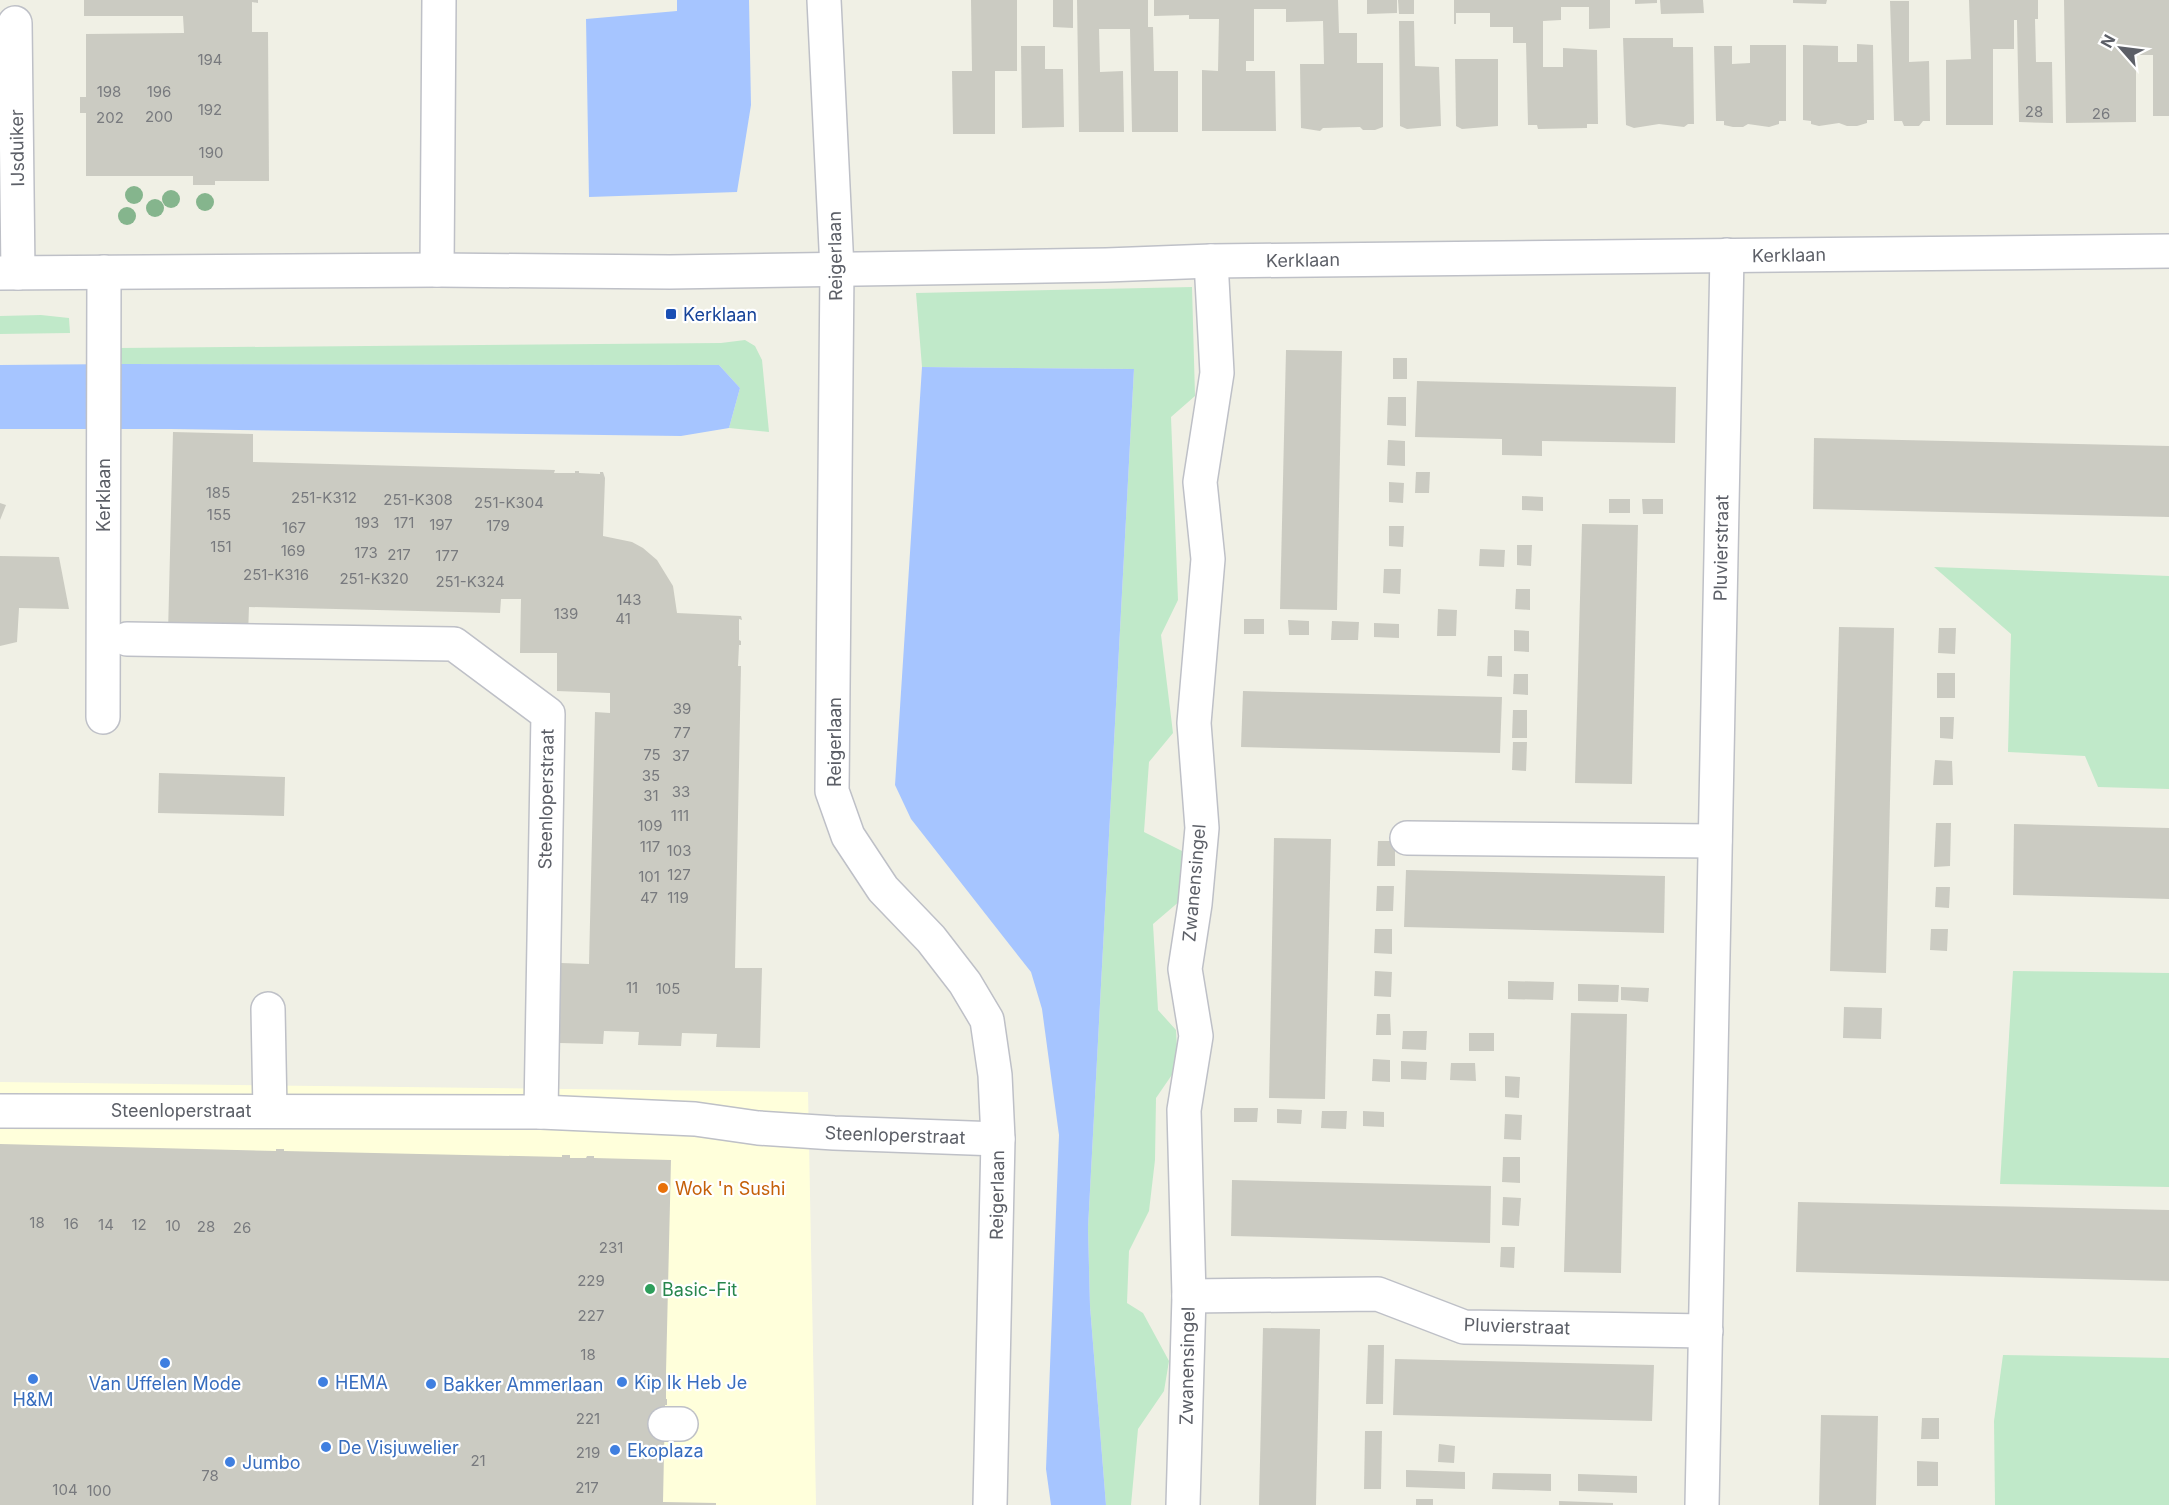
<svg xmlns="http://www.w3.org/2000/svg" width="2169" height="1505" font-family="Inter,sans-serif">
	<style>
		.commercial { fill: #ffffdb }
		.green { fill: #c0e9c9 }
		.water { fill: #a6c5ff }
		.building { fill: #cbcbc2 }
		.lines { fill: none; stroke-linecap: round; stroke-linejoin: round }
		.minor-casing { stroke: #bec0c7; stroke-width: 36 }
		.minor { stroke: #fff; stroke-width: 33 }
		.tree { fill: #85b58d }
		.transit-dot { fill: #1a4fb4; stroke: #fff; stroke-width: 2 }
		.food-dot { fill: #e8710a; stroke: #fff; stroke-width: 2 }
		.leisure-dot { fill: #2e9e5b; stroke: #fff; stroke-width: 2 }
		.shop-dot { fill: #3f7fe0; stroke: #fff; stroke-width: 2 }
		.labels { text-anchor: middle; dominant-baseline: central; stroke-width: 4.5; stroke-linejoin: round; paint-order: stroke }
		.number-label { font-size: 15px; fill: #787a7e }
		.street-label { font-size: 18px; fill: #5c5f67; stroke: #fff }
		.transit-label { font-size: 18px; fill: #164399; stroke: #fff; text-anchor: start }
		.food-label { font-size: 18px; fill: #c56008; stroke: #fff; text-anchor: start }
		.leisure-label { font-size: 18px; fill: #27864d; stroke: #fff; text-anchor: start }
		.shop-label { font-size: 18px; fill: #366cbe; stroke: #fff; text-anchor: start }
	</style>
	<rect width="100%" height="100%" fill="#f0f0e5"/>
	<path class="commercial" d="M0,1082L808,1092L816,1505H0Z"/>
	<g class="green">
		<path d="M1192,287L1195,396L1171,417L1178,600L1161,635L1173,733L1149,762L1144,832L1182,851L1181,900L1153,924L1158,1010L1176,1030L1178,1066L1156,1098L1155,1160L1149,1211L1129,1251L1127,1303L1143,1313L1169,1361L1164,1391L1138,1429L1131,1505H1106L1090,1306L1088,1228L1134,369L922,367L916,293Z"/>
		<path d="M41,315L69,318L70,333L0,334V316Z"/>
		<path d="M745,340L755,346L762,360L769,432L729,428L740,388L719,365L122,364L119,348L721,343Z"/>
		<path d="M1934,567L2169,576V789L2098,787L2085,756L2008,752L2011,634Z"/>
		<path d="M2013,971L2169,973V1187L2000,1184Z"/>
		<path d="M2003,1355L2169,1358V1505H1995L1994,1421Z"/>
	</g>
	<g class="water">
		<path d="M677,0H749L751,105L737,192L589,197L586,19L677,11Z"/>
		<path d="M122,364L719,365L740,388L729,428L681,436L171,429H0V365Z"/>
		<path d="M922,367L1134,369L1088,1228L1090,1306L1106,1505H1051L1046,1469L1059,1135L1042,1009L1031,972L911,819L895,785Z"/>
	</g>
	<g class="building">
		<path d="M84,0H258V3L252,2V32H268L269,181H215V185H193V176H86V113H80V97H86V34L184,33L183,16H84Z"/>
		<path d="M971,0H1017V71H995V134H953L952,71H972Z"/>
		<path d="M1053,0H1073V28L1053,27Z"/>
		<path d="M1077,0H1148V27H1153L1154,71H1178V132H1132L1130,29H1099L1100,72L1123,71L1124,132H1079Z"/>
		<path d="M1154,0H1338L1339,33H1357V63H1383V127L1375,130H1363L1360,127L1323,128L1320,131L1301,128L1300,64H1324L1323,21L1286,22V9H1254V61H1246V71H1275L1276,131H1202V70L1218,71L1219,19H1189V15L1154,16Z"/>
		<path d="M1367,0H1397V13L1367,14Z"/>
		<path d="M1398,0H1414V14H1399Z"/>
		<path d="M1454,0H1610V28L1589,29V7H1561V20L1543,21V67H1563V48L1597,50L1598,124H1587V128L1538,129L1537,125H1528L1526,43H1513V27H1490V13H1456V24H1454Z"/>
		<path d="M1635,0H1657V3L1635,4Z"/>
		<path d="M1660,0H1703L1704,13L1661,14Z"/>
		<path d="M1793,0H1827L1826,4L1793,3Z"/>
		<path d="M1969,0H2038V19H2035L2036,62H2052L2053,123L2019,122L2017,20H2014V49H1993V125H1946V60L1971,59Z"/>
		<path d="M2064,0H2169V116H2153V55H2136V122L2066,123Z"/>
		<path d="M1890,1H1909V62L1929,61L1930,121H1923L1919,126H1904L1902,121H1894Z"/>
		<path d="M1399,21H1414L1415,66L1439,67L1441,126L1407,129L1400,126Z"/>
		<path d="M1623,38H1673V47H1693L1694,124H1688L1684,127L1659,124L1634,128L1626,125Z"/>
		<path d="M1857,44L1873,45L1874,120H1867V123L1857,126H1847L1839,123L1819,126L1811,124V121L1803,120V45L1838,46V62H1857Z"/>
		<path d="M1750,45H1786V121H1779V124L1769,127L1748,124L1743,127H1733L1724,125V121H1716L1714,46H1732V64L1750,63Z"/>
		<path d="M1021,46H1045V69H1063L1064,127L1022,128Z"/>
		<path d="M1455,59H1498V126L1462,129L1456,126Z"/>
		<path d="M1286,350L1342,351L1337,610L1280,609Z"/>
		<rect x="1393" y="358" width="14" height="21"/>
		<path d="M1417,381L1676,387L1675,443L1542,441V456L1502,455V439L1415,437Z"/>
		<path d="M1388,397H1406V426L1387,425Z"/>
		<path d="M173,432L253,434V462L555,470L554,473H575V471H579V473L600,474V472H603L605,478L603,536L632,542L643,548L657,560L673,586L677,613L741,616L742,620L739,619V640L741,641V645H739L738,666H741L735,968H762L760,1048L716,1047L717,1034L682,1033L681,1046L638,1045L639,1032L604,1031L603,1044L559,1043L561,963L589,964L595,712L610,713V693L557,691V653H520L521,599H501L500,613L249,607L248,635L168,633Z"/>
		<path d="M1814,438L2169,446V517L1813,509Z"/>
		<path d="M1388,440L1405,441V466L1387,465Z"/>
		<path d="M1416,472H1430L1429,493H1415Z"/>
		<path d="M1389,482L1404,483L1403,503L1389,502Z"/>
		<path d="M1522,496L1543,497V511L1522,510Z"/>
		<rect x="1609" y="499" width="21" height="14"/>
		<path d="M1642,499H1663V514H1643Z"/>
		<path d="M0,503L6,505L0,520Z"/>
		<path d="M1582,524L1638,525L1632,784L1575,783Z"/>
		<path d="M1389,526H1404L1403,547L1389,546Z"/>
		<path d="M1517,545H1532L1531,566L1517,565Z"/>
		<path d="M1480,549L1505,550L1504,567L1479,566Z"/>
		<path d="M0,556L59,557L69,609L19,608L17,642L0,646Z"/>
		<path d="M1384,569H1401L1400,594L1383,593Z"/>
		<path d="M1516,589H1530V610L1515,609Z"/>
		<path d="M1438,609L1457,610L1456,636H1437Z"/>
		<rect x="1244" y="619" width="20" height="15"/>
		<path d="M1288,620L1309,621V635H1289Z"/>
		<path d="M1332,621L1359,622L1358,640H1331Z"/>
		<path d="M1374,623L1399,624V638L1374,637Z"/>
		<path d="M1839,627L1894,628L1886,973L1830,971Z"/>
		<path d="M1939,628H1956L1955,654L1938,653Z"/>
		<path d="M1514,630L1529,631V652L1514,651Z"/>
		<path d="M1488,656H1502V677L1487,676Z"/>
		<rect x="1937" y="673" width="18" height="25"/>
		<path d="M1514,674H1528V695L1513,694Z"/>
		<path d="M1243,691L1502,697L1500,753L1241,747Z"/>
		<path d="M1513,710H1527V738H1512Z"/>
		<path d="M1940,717H1954L1953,739L1940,738Z"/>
		<path d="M1513,742H1527L1526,771L1512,770Z"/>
		<path d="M1935,760L1952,761L1953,785H1933Z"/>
		<path d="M159,773L285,777L284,816L158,813Z"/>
		<path d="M1936,823H1951L1950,866L1934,867Z"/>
		<path d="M2014,824L2169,828V899L2013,895Z"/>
		<path d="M1274,838L1331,839L1325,1099L1269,1098Z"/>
		<path d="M1378,841H1395V866H1377Z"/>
		<path d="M1406,870L1665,876L1664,933L1404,927Z"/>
		<path d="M1377,886H1394L1393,911H1376Z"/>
		<path d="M1936,887H1950L1949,908L1935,907Z"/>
		<path d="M1375,929H1392V954L1374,953Z"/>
		<path d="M1931,929H1948L1947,951L1930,950Z"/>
		<path d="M1375,971L1392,972L1391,997L1374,996Z"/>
		<path d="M1508,981L1554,982L1553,1000L1508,999Z"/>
		<path d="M1578,984L1619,985L1618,1002L1578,1001Z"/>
		<path d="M1621,987L1649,988L1648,1002L1621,1000Z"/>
		<path d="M1844,1007L1882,1008L1881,1039L1843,1038Z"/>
		<path d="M1571,1013L1627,1014L1621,1273L1564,1272Z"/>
		<path d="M1377,1014H1390L1391,1035H1376Z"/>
		<path d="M1403,1031H1427L1426,1050L1402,1049Z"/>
		<rect x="1469" y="1033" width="25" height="18"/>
		<path d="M1373,1059L1390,1060V1082L1372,1081Z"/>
		<path d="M1401,1061L1427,1062L1426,1080L1401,1079Z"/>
		<path d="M1451,1063H1475L1476,1081L1450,1080Z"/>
		<path d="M1505,1076L1520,1077L1519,1098L1505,1097Z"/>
		<path d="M1234,1108H1258L1257,1122H1234Z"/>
		<path d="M1277,1109L1302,1110L1301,1124L1277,1123Z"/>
		<path d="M1322,1111H1347L1346,1129L1321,1128Z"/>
		<path d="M1363,1111L1384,1112V1127L1363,1126Z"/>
		<path d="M1505,1114L1522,1115L1521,1140L1504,1139Z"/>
		<path d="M0,1144L276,1151V1149H284V1151L562,1157V1155H570V1158H586L587,1156H594V1158L671,1160L666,1373V1399H667V1405H665L663,1502L716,1503V1505H0Z"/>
		<path d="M1503,1157H1520V1183L1502,1182Z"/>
		<path d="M1232,1180L1491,1186L1490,1243L1231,1236Z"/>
		<path d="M1503,1197L1521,1198L1519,1226L1502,1225Z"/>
		<path d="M1798,1202L2169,1210V1281L1796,1272Z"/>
		<path d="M1501,1247H1515L1514,1268L1500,1267Z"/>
		<path d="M1263,1328L1320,1329L1316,1505H1259Z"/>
		<path d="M1368,1345H1384L1383,1404H1366Z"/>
		<path d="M1395,1359L1654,1365L1652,1421L1393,1415Z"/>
		<path d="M1821,1415L1878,1416L1876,1505H1819Z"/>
		<path d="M1922,1418H1939V1439H1921Z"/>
		<path d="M1365,1431H1382L1381,1489H1364Z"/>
		<path d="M1439,1444L1455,1446L1454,1463L1438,1462Z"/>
		<path d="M1917,1461L1938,1462V1486H1917Z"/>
		<path d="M1406,1470L1465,1472V1489L1406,1487Z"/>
		<path d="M1493,1473L1551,1474V1491L1492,1489Z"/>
		<path d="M1578,1474L1637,1476V1493L1578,1491Z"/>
		<rect x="1416" y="1499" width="17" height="6"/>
		<path d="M1559,1501L1613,1503V1505H1559Z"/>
	</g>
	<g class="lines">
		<g class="minor-casing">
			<g id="minor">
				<path d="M824,0L837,269L832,791L848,836L883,889L931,939L965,983L987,1020L995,1075L998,1139L990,1505"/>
				<path d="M15,23L18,273"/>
				<path d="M437,270L439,0"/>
				<path d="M0,273L437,270L670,272L1106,265L1211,261L2169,251"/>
				<path d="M127,639L454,644L548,714L541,1112"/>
				<path d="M103,717L104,272"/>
				<path d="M1407,838L1715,841"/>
				<path d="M268,1009L270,1110"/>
				<path d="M0,1111L541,1112L695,1119L758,1128L834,1133L998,1139"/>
				<path d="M1189,1296L1378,1294L1464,1327L1706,1331"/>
				<path d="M665,1424H681"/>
				<path d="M1183,1505L1189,1296L1184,1110L1196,1036L1185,969L1195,904L1202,828L1194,723L1208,559L1200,482L1217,373L1211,261"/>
				<path d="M1702,1505L1727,255"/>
			</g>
		</g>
		<use href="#minor" class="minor"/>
	</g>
	<g class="tree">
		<circle cx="134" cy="195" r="9"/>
		<circle cx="171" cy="199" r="9"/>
		<circle cx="205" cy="202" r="9"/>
		<circle cx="155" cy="208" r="9"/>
		<circle cx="127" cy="216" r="9"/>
	</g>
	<rect class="transit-dot" x="665" y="308" width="12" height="12" rx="3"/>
	<circle class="food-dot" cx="663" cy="1188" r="6"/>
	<circle class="leisure-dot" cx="650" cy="1289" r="6"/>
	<g class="shop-dot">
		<circle cx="165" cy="1363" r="6"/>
		<circle cx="33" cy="1379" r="6"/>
		<circle cx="323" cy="1382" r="6"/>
		<circle cx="622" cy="1382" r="6"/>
		<circle cx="431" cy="1384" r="6"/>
		<circle cx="326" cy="1447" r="6"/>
		<circle cx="615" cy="1450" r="6"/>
		<circle cx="230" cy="1462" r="6"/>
	</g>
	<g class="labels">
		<g class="number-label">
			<text x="210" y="59">194</text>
			<text x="109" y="91">198</text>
			<text x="159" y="91">196</text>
			<text x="210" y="109">192</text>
			<text x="2034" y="111">28</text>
			<text x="2101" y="113">26</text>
			<text x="159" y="116">200</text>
			<text x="110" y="117">202</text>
			<text x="211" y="152">190</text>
			<text x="218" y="492">185</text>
			<text x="324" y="497">251-K312</text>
			<text x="418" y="499">251-K308</text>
			<text x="509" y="502">251-K304</text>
			<text x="219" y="514">155</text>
			<text x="367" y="522">193</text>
			<text x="404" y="522">171</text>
			<text x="441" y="524">197</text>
			<text x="498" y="525">179</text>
			<text x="294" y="527">167</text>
			<text x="221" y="546">151</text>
			<text x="293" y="550">169</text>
			<text x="366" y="552">173</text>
			<text x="399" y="554">217</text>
			<text x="447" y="555">177</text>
			<text x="276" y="574">251-K316</text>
			<text x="374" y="578">251-K320</text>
			<text x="470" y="581">251-K324</text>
			<text x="629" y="599">143</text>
			<text x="566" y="613">139</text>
			<text x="623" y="618">41</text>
			<text x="682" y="708">39</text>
			<text x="682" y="732">77</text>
			<text x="652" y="754">75</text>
			<text x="681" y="755">37</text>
			<text x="651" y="775">35</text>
			<text x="681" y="791">33</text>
			<text x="651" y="795">31</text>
			<text x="680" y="815">111</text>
			<text x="650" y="825">109</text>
			<text x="650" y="846">117</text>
			<text x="679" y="850">103</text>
			<text x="679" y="874">127</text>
			<text x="649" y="876">101</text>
			<text x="649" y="897">47</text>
			<text x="678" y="897">119</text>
			<text x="632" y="987">11</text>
			<text x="668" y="988">105</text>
			<text x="37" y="1222">18</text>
			<text x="71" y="1223">16</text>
			<text x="106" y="1224">14</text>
			<text x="139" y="1224">12</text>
			<text x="173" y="1225">10</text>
			<text x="206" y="1226">28</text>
			<text x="242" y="1227">26</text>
			<text x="611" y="1247">231</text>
			<text x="591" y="1280">229</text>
			<text x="591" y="1315">227</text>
			<text x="588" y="1354">18</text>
			<text x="588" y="1418">221</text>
			<text x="588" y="1452">219</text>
			<text x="478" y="1460">21</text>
			<text x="210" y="1475">78</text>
			<text x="587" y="1487">217</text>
			<text x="65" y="1489">104</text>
			<text x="99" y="1490">100</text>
		</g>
		<g class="street-label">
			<text transform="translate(17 148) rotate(-91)">IJsduiker</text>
			<text transform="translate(1789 255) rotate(-1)">Kerklaan</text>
			<text transform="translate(835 256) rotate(-91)">Reigerlaan</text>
			<text transform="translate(1303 260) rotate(-1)">Kerklaan</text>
			<text transform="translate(103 495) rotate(-90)">Kerklaan</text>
			<text transform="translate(1721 548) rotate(-89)">Pluvierstraat</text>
			<text transform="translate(834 742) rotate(-90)">Reigerlaan</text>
			<text transform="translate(546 799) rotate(-89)">Steenloperstraat</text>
			<text transform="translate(1194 883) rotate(-85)">Zwanensingel</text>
			<text x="181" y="1110">Steenloperstraat</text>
			<text transform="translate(895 1135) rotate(2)">Steenloperstraat</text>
			<text transform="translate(997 1195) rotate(-89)">Reigerlaan</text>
			<text transform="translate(1517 1326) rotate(2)">Pluvierstraat</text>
			<text transform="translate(1187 1366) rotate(-89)">Zwanensingel</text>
		</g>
		<g class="transit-label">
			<text x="683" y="314">Kerklaan</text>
		</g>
		<g class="food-label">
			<text x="675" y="1188">Wok 'n Sushi</text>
		</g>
		<g class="leisure-label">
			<text x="662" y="1289">Basic-Fit</text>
		</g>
		<g class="shop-label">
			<text x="335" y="1382">HEMA</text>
			<text x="634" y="1382">Kip Ik Heb Je</text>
			<text x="165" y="1383" text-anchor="middle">Van Uffelen Mode</text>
			<text x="443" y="1384">Bakker Ammerlaan</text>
			<text x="33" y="1399" text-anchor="middle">H&amp;M</text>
			<text x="338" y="1447">De Visjuwelier</text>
			<text x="627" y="1450">Ekoplaza</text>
			<text x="242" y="1462">Jumbo</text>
		</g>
	</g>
	<g transform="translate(2121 48) rotate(298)" stroke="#ffffff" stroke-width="4.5" paint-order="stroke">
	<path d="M0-4.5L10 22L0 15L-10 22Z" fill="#5c5f67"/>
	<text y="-9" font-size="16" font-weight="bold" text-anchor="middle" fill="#5c5f67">N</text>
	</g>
</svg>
